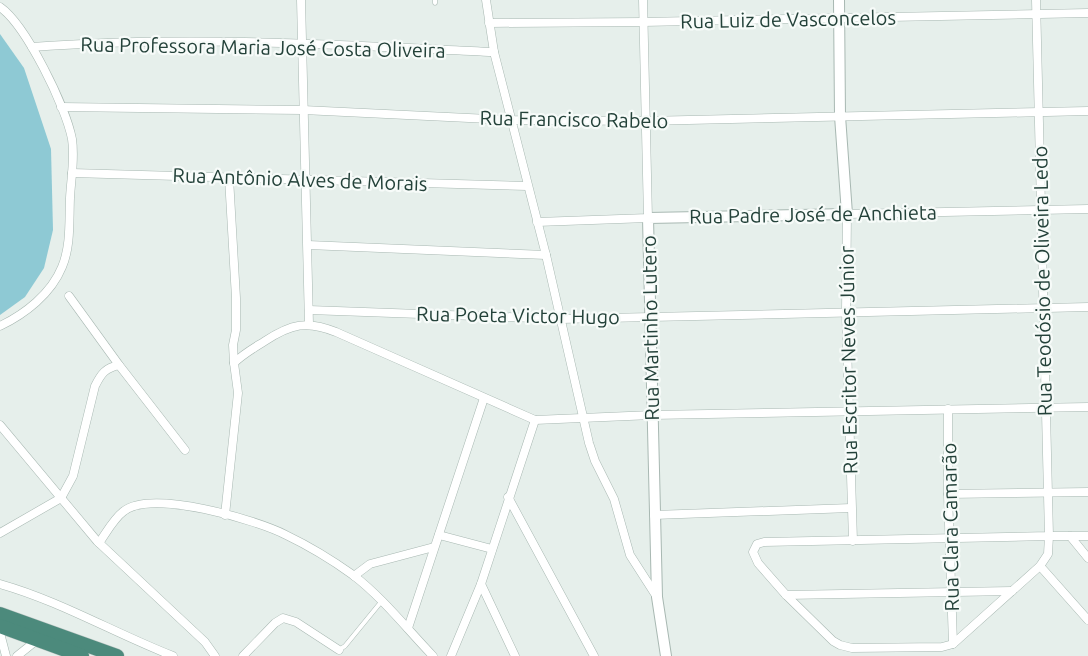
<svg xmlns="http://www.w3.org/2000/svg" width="1088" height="656" font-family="Ubuntu,sans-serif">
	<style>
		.water { fill: #8ec9d4 }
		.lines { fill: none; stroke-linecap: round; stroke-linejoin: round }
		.service-casing { stroke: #a8b8b2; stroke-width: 5 }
		.minor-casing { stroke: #a8b8b2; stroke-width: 9 }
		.tertiary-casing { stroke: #a8b8b2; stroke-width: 12 }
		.trunk-casing { stroke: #c2cac8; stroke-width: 15 }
		.service { stroke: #fff; stroke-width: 4 }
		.minor { stroke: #fff; stroke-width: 8 }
		.tertiary { stroke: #fff; stroke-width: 10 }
		.trunk { stroke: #4c8a7c; stroke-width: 14 }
		.labels { text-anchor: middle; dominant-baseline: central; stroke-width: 4.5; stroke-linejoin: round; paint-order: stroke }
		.street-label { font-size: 20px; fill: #24423a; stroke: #f7fbf9 }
	</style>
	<rect width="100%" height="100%" fill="#e6efeb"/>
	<path class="water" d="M0,34L24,68L51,149L53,230L44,268L25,297L0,315Z"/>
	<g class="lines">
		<g class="service-casing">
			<g id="service">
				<path d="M435,0V3"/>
				<path d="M339,650L345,646L381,602"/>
			</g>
		</g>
		<g class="minor-casing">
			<g id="minor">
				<path d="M301,0L309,324"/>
				<path d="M486,0L494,52L546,255L589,443L595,461L614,499L630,555L657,597"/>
				<path d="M1036,0L1049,536L1048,554L1040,566L953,644L942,647L852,648L840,645L833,641L786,595L758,563L753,552L757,544L764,542L1049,536H1088"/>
				<path d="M0,7C26,25 66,107 72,139C75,158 71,179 70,198C69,221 71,246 62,267C51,294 25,314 0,326"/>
				<path d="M489,23L643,22L1088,13"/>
				<path d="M32,47C186,35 340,45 494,52"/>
				<path d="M61,107L303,110L512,120L645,121L1088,111"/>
				<path d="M72,173L527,186"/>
				<path d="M229,178L236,298V330L233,345L234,363"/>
				<path d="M537,222L648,218L643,0"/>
				<path d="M308,245L546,255"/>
				<path d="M69,296L119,365"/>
				<path d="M309,310L561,319L1088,307"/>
				<path d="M948,409V494L953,644"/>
				<path d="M0,425L97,541L205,642L215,656"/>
				<path d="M948,494L1088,492"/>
				<path d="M508,497L594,656"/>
				<path d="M61,498L73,476L95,386C101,374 105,368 119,365L185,450"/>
				<path d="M225,515L238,393L234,363C243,354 254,348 265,341C291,324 307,320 336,332L535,420L652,415L1088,407"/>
				<path d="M654,515L851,508"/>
				<path d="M0,533L61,498"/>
				<path d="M439,535L492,549"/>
				<path d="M1070,536L1088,558"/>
				<path d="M853,541L846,312L847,214L1088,209"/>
				<path d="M99,543C106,533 114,518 124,511C152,489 257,520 286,535C309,546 332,560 353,575C383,598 407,629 433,656"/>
				<path d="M1040,566L1088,620"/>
				<path d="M354,576L370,564L434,547"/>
				<path d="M0,584C60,601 114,633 173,656"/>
				<path d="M481,584L515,656"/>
				<path d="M786,595L1012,591"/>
				<path d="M408,628L484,398"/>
				<path d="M0,633L6,656"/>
				<path d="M17,656L37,640"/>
				<path d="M243,656L275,623L283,618L296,622L339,650"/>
				<path d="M451,656L481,584L535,420"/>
			</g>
		</g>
		<g class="tertiary-casing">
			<path id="tertiary" d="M666,656L657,597L648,218L847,214L840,116L839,0"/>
		</g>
		<g class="trunk-casing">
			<g id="trunk">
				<path d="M0,614L117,656"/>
				<path d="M0,626L82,656"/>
			</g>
		</g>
		<use href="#service" class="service"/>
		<use href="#minor" class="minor"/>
		<use href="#tertiary" class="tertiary"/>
		<use href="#trunk" class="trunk"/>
	</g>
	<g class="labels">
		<g class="street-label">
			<text transform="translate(788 19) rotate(-1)">Rua Luiz de Vasconcelos</text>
			<text transform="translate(263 47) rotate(1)">Rua Professora Maria José Costa Oliveira</text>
			<text transform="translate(574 119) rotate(1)">Rua Francisco Rabelo</text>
			<text transform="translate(300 179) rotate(2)">Rua Antônio Alves de Morais</text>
			<text transform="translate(813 214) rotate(-1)">Rua Padre José de Anchieta</text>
			<text transform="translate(1042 281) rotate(-91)">Rua Teodósio de Oliveira Ledo</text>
			<text transform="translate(518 315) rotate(1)">Rua Poeta Victor Hugo</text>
			<text transform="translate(650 328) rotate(-91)">Rua Martinho Lutero</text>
			<text transform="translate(848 360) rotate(-91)">Rua Escritor Neves Júnior</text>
			<text transform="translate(950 527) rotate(-91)">Rua Clara Camarão</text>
		</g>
	</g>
</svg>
